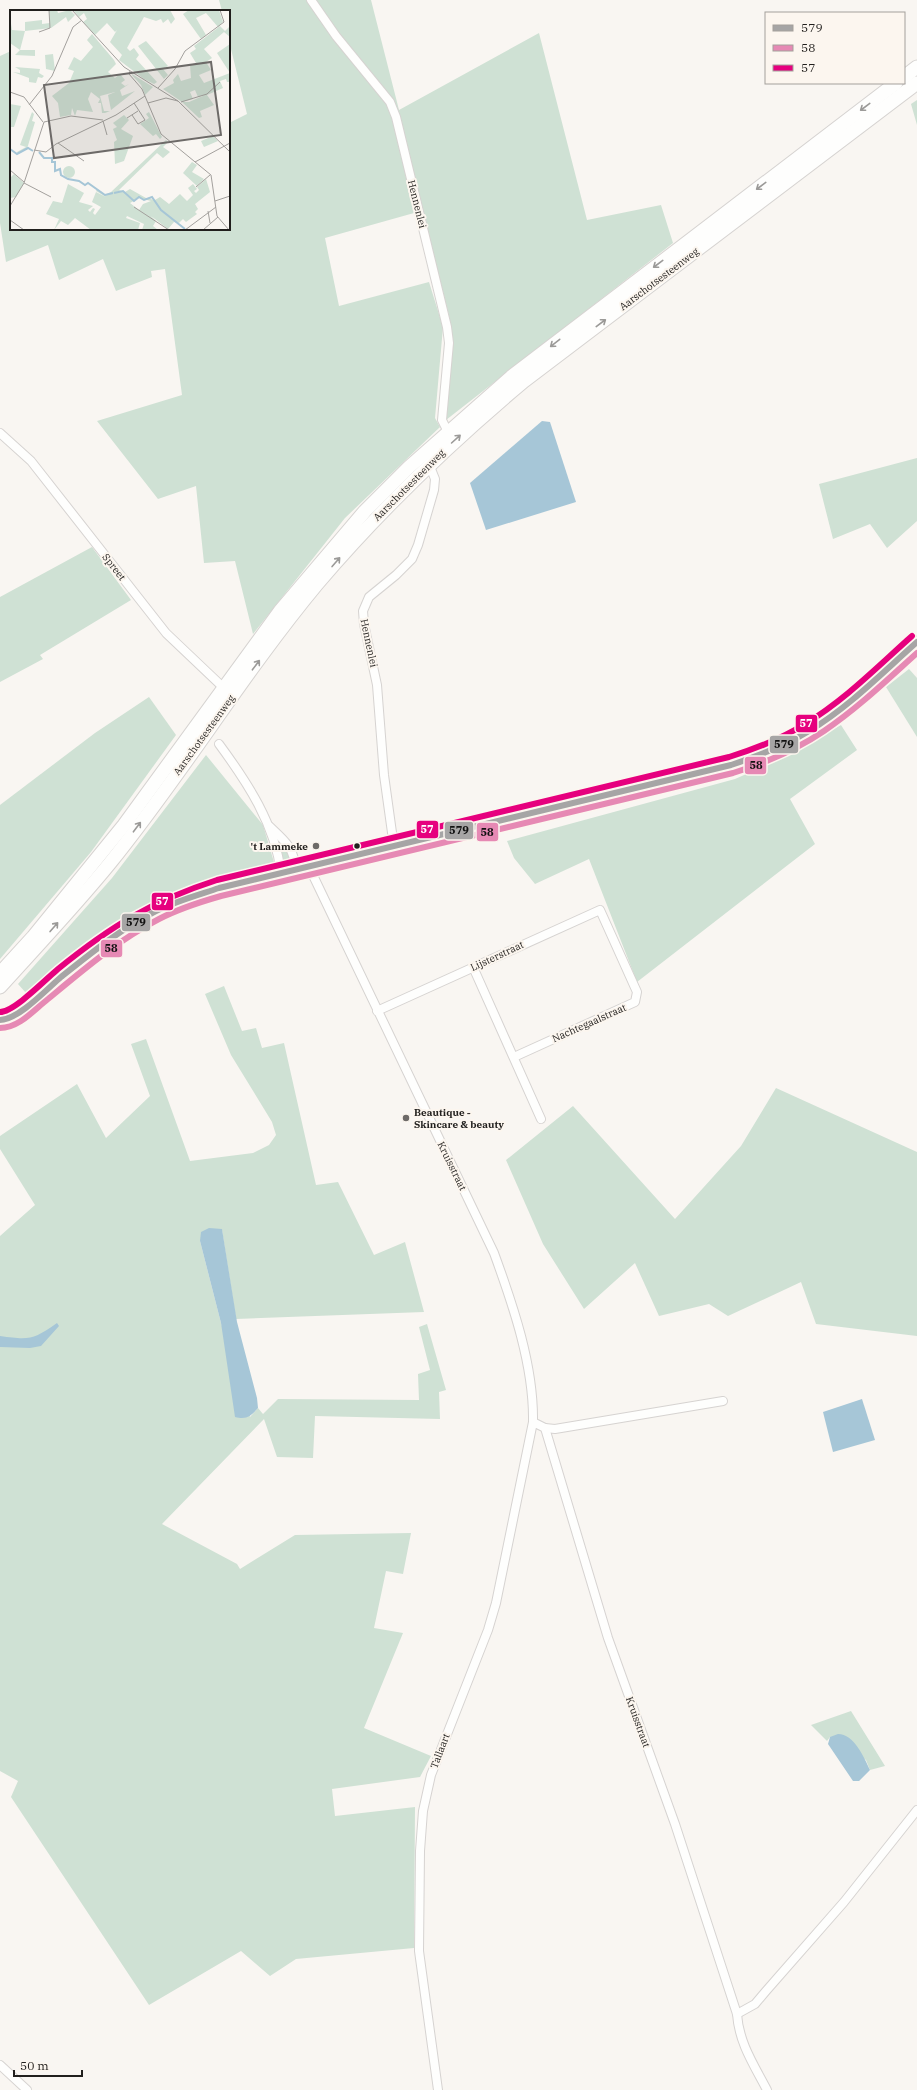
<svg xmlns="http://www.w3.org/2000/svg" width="917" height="2090" font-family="'IBM Plex Serif',serif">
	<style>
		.green { fill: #cfe1d4 }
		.water { fill: #a6c6d7 }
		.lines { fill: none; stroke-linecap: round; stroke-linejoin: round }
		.street-casing { stroke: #d6d3d1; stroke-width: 10 }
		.secondary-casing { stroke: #d6d3d1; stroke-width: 13 }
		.primary-casing { stroke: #d6d3d1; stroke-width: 15 }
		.street { stroke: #fefefd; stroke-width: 8 }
		.secondary { stroke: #fefefd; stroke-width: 11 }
		.primary { stroke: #fefefd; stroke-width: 13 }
		.bus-1-casing { stroke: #fcf6ef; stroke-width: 9 }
		.bus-2-casing { stroke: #fcf6ef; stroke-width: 9 }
		.bus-3-casing { stroke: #fcf6ef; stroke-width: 9 }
		.bus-1 { stroke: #a6a5a5; stroke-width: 6 }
		.bus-2 { stroke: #e689b4; stroke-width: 6 }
		.bus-3 { stroke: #e6007e; stroke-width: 6 }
		.oneway { stroke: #9b9a98 }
		.poi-dot { fill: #6d6a68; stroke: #fcf6ef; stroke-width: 1.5 }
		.bus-dot { fill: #211f1d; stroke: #fcf6ef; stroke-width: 1.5 }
		.labels { text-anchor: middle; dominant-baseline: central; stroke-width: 4; stroke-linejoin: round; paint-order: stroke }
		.street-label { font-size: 10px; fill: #211f1d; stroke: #fcf6ef }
		.poi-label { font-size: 10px; font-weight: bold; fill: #211f1d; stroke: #fcf6ef; text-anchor: end }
		.inset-river { fill: none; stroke: #a6c6d7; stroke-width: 2 }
		.inset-road { fill: none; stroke: #a3a09d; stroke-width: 1 }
		.view { fill: #6d6a68; fill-opacity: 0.15; stroke: #6d6a68; stroke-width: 2 }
		.inset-edge { fill: none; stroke: #211f1d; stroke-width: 2 }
		.line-badge { stroke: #fcf6ef; stroke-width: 1.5 }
		.badge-label { font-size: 11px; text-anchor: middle; font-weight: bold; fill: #fff }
		.pale-badge-label { font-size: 11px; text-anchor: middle; font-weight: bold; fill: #111 }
	</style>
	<rect width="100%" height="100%" fill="#f9f6f2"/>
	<g class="green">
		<path d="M219,0H371L399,110L539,33L587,220L661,205L673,243L446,420L445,405L453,341L449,316L398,110H391L414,213L325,238L339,306L429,282L443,327L435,418L440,427L345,518L253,634L235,561L204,563L196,486L158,499L97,421L182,395L165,269L151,271L152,277L116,291L103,259L59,280L48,245L6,262L0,223V56L11,51V229H229V123L247,114L229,41V11H222Z"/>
		<path d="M917,100V125L911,104Z"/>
		<path d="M917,458V521L887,548L870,524L833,539L819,484Z"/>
		<path d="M92,547L131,600L40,655L43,659L0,682V597Z"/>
		<path d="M909,669L917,678V737L886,687Z"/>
		<path d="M149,697L176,735L91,852L0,959V805L95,733Z"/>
		<path d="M841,725L857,750L790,799L815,844L637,982L589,859L535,884L514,858L507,841L735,779L767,765Z"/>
		<path d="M206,755L263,825L276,869C241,877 190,884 158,900C110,923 69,960 26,993L18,984L112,878Z"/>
		<path d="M280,842C288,849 292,855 289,865L281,861L278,844Z"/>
		<path d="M224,986L242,1031L256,1028L262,1048L284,1043L316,1185L338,1182L374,1255L405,1242L424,1312L236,1319L222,1230L200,1241L221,1323L250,1417L258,1408L263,1414L278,1399L419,1400L418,1374L430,1370L419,1327L427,1324L446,1390L439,1392L440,1419L315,1416L313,1458L277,1457L264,1419L162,1524L237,1564L240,1569L295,1535L411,1533L403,1574L386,1571L374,1628L403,1633L364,1728L431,1756L420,1777L332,1789L335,1816L415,1807L414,1948L296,1959L270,1976L241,1951L149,2005L11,1797L18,1781L0,1771V1236L35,1205L0,1149V1136L77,1084L106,1138L150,1096L131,1044L146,1039L190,1161L253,1153L269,1145L276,1135L272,1122L231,1055L205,994Z"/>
		<path d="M776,1088L917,1152V1336L816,1324L801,1282L728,1316L709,1304L659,1316L635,1263L584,1309L543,1244L506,1160L573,1106L675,1219L741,1146Z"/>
		<path d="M851,1711L885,1766L870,1770L866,1760L830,1737L827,1741L811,1725Z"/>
	</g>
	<g class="water">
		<path d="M542,421L550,422L576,502L486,530L470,483Z"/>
		<path d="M209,1228L222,1229L237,1322L257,1398L258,1408C251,1416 247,1420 235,1417L221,1323L200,1241L201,1232Z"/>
		<path d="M57,1323L59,1326L41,1346L30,1348L0,1347V1336C29,1340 33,1340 57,1323Z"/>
		<path d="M862,1399L875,1440L833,1452L823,1412Z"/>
		<path d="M838,1734C854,1734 864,1757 870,1770L859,1781H853L828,1744L830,1737Z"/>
	</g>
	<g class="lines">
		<g class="street-casing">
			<g id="street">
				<path d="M311,0L336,36L390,102L396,117L447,327L449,343L442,420L448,432"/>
				<path d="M0,433L31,461L166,633L226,690"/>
				<path d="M219,744C247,782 275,824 281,873"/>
				<path d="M269,826C284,840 295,848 295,869"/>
				<path d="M394,847L384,775L377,685L364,624L363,611L369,597L396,575L412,559L418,545L434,490L435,479L429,464"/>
				<path d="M309,867L494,1253C513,1305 534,1366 533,1422L545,1428L608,1638L675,1824L737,2014C739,2043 754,2065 767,2090"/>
				<path d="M473,967L541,1119"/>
				<path d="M377,1011L600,910L637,992L635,1002L514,1057"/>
				<path d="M545,1428L555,1429L723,1401"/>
				<path d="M737,2014L755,2004L766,1991L844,1902L917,1810"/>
				<path d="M0,2065L27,2090"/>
				<path d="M438,2090L419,1951L420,1851L423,1811L431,1775L488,1630L496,1603L533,1422"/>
			</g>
		</g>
		<g class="secondary-casing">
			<path id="secondary" d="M0,1020H7L22,1010C62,977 102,941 147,916C170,903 194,896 219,888L731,765C762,755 792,743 819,725C855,701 885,670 917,642"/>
		</g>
		<g class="primary-casing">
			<g id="primary">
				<path d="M904,77L917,67"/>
				<path d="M0,973L33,937L124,825L280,611L365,511L409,467L511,377L896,83"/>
				<path d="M0,987C37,946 75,906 110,863C183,773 243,673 317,584C380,510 450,443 524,381L917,83"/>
			</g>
		</g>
		<use href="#street" class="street"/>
		<use href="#secondary" class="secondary"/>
		<use href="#primary" class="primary"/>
		<g class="bus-1-casing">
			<path id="bus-1" d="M0,1020C18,1020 47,989 61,977C91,953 122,928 156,911C176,901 198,895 219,888L731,765C758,756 785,746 809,731C849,707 882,673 917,642"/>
		</g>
		<g class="bus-2-casing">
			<path id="bus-2" d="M0,1028C19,1028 34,1010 48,999C83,970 118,940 159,919C178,909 200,902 221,896L733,773C765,763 796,750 824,731C858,708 887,680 917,653"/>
		</g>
		<g class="bus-3-casing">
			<path id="bus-3" d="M0,1012C14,1012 46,979 58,969C111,926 152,901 217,880L729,757C755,749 781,739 805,724C845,700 877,667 912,636"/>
		</g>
		<use href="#bus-1" class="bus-1"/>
		<use href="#bus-2" class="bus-2"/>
		<use href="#bus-3" class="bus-3"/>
	</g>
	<defs><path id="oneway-shaft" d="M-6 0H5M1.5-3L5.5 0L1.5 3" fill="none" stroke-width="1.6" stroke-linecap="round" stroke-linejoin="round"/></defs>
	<g class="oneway">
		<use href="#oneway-shaft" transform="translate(865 107) rotate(143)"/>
		<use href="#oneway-shaft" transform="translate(761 186) rotate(143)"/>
		<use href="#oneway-shaft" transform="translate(658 264) rotate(143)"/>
		<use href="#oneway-shaft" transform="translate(601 323) rotate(-37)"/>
		<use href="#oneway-shaft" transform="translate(555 343) rotate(142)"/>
		<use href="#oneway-shaft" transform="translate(456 439) rotate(-42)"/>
		<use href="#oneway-shaft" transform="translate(336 562) rotate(-49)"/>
		<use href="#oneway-shaft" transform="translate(256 665) rotate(-53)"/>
		<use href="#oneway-shaft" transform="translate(137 827) rotate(-53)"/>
		<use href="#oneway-shaft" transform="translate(54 927) rotate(-49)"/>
	</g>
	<g class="poi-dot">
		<circle cx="316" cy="846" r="4"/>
		<circle cx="406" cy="1118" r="4"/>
	</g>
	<circle class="bus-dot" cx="357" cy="846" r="3.5"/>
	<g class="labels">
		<g class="street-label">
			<text transform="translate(417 204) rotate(76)">Hennenlei</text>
			<text transform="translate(659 279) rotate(-37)">Aarschotsesteenweg</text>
			<text transform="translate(409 485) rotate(-45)">Aarschotsesteenweg</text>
			<text transform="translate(114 567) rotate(52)">Spreet</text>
			<text transform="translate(369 643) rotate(78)">Hennenlei</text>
			<text transform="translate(204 735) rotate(-54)">Aarschotsesteenweg</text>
			<text transform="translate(497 956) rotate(-25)">Lijsterstraat</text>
			<text transform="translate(589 1023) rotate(-24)">Nachtegaalstraat</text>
			<text transform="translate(452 1166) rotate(64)">Kruisstraat</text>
			<text transform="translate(638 1722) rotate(70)">Kruisstraat</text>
			<text transform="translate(440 1751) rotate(-69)">Tallaart</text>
		</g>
		<g class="poi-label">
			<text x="308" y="846">'t Lammeke</text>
			<text x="414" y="1112" text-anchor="start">Beautique -<tspan x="414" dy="12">Skincare &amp; beauty</tspan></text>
		</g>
	</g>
	<g transform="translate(10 10)">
		<rect width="220" height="220" fill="#f9f6f2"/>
		<path d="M39,0H47L48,3L60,0L65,5L58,12L56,7L41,18L15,21L10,40H25V46L5,45L10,40L0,33V7L2,20L15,21V12L32,10V14L40,13ZM63,0H160L165,9L161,14L158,9L153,13L151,9L146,11L134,7L117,38L120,41L124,38L129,45L126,49L147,72L144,74L134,69L109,50L112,45L100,32L107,20L105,22L97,13L85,25L73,12L77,9L74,3L69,7ZM179,0H209L213,12L208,17L196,3L186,8L196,25L191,29L173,4ZM210,16L215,21L220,16V27L214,22L194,39L202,48L196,52L201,60L189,65L194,73L220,63L207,43L220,34V72H217L216,69L210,71L213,78L197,85L204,95L190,101L192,107L189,108L172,92H179L195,85L188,87L185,80L180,82L183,89L172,92L153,79L164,73L163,70L168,64L171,71L181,68L180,55L186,53L180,43L186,39L184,36ZM82,24L104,50L106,54L98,62L105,68L110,64L115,70L111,73L115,76L119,74L110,80L112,86L125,81L101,100L98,85L105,82L90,86L94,101H100L95,103H92L91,93H88L90,89L81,82L78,89L83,102L67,100L65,106L62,98L61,105L50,107L48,93L42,86L59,73L64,61L58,59L64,47L71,51L83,37L77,30ZM136,31L158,56L153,59L158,65L154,69L128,36ZM43,44L45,61L36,59L35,45ZM5,57L30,59L29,63L34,66L32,68L28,67L26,73L19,72V68L3,62L10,63V60ZM122,65V64L143,77L135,85L131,75ZM0,94L11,96L4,117H0ZM22,102L24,104L22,111L25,112L17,139L8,144L7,142L16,137L10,135ZM139,102L152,127L150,129L146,124L143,126L130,114L139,108L136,104ZM114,105L119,110L111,119L123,126L114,151L105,154L104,132L107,130L103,119L107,117L103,113ZM203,126L208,131L194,137L191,131ZM156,130L158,132L153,137L160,142L153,148L147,143L109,180L115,182L120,179L136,188L145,190L150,187L159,194L170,184L177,191L183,185L178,178L183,174L187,179L184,181L186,183L189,180L187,177L196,169L200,182L185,194L188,199L185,202L187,204L176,212L173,209L169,213L164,212L158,219L141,206L146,211L143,216L148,220H132L134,214L117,206L116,208L130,213L128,220H81L65,208L58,215L51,211L44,220L49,209L36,204L43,191L52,193L58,174L74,183L69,192L83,196L78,200L80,202L83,198L85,199L83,203L85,205L91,197L82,192L86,182L96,187L86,181L87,179L95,185L101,182ZM129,188L141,191L133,194L129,200L120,193ZM182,152L187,155L182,162L194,169L187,176L173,163ZM53 162a6 6 0 1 1 12 0a6 6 0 1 1-12 0ZM4,164L14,173L6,187L0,188V168Z" fill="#cfe1d4" fill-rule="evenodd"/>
		<path class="inset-river" d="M0,139L7,144L18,138L23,141M29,142L34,148H42V152H45V161L50,159L51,165L58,169L69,171L75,175L78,173L95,185L103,183M104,183L113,181L124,191L129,187L134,190L142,187L151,200L175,219"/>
		<path class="inset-road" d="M62,0L114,57L168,91L220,142M210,0L214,12M29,22L40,18L39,0M120,61L119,64L132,79L151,124L201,165L207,206L219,220M148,78L165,59L175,41L214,12M0,82L14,87L33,112M171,92L197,84L210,72M138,93L156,88L168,91M19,95L42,66L63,17L72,10M122,105L128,114L135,110L124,93M117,108L128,101M93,111L97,125M48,133L74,151M24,140L36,142L46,134L106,105L135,86M185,152L220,133M0,160L14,172M14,173L41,187M186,177L200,165M205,191L220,186M0,196L14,173L34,112L61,106L93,110M124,197L159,220M198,201L200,213M0,210L14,220M175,220L206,197M193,220L208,207"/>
		<path class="view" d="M201,52L211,125L44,148L34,75Z"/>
		<rect width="220" height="220" class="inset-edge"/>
	</g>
	<g class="line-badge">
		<rect x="795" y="714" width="23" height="19" rx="4" fill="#e6007e"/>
		<rect x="769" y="735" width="30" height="19" rx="4" fill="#a6a5a5"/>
		<rect x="744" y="756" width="23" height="19" rx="4" fill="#e689b4"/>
		<rect x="416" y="820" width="23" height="19" rx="4" fill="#e6007e"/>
		<rect x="444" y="821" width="30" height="19" rx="4" fill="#a6a5a5"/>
		<rect x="476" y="822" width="23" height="20" rx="4" fill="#e689b4"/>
		<rect x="151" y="892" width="23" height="19" rx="4" fill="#e6007e"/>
		<rect x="121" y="913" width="30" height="19" rx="4" fill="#a6a5a5"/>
		<rect x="100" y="939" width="23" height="19" rx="4" fill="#e689b4"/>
	</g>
	<g class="badge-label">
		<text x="806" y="727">57</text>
		<text x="427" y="833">57</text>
		<text x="162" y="905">57</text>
	</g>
	<g class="pale-badge-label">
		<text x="784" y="748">579</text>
		<text x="756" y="769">58</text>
		<text x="459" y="834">579</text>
		<text x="487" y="836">58</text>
		<text x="136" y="926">579</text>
		<text x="111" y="952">58</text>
	</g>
	<rect x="765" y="12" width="140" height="72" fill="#fcf6ef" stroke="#a4a09b"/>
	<rect x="773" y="25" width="20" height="6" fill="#a6a5a5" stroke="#a4a09b"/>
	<text x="801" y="32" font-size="12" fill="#211f1d">579</text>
	<rect x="773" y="45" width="20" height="6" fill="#e689b4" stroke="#a4a09b"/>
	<text x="801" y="52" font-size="12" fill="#211f1d">58</text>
	<rect x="773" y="65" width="20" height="6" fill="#e6007e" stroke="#a4a09b"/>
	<text x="801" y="72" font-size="12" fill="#211f1d">57</text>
	<path d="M14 2070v6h68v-6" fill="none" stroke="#211f1d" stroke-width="2"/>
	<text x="20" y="2070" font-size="12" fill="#211f1d" stroke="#fcf6ef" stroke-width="3" paint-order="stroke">50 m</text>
</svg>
